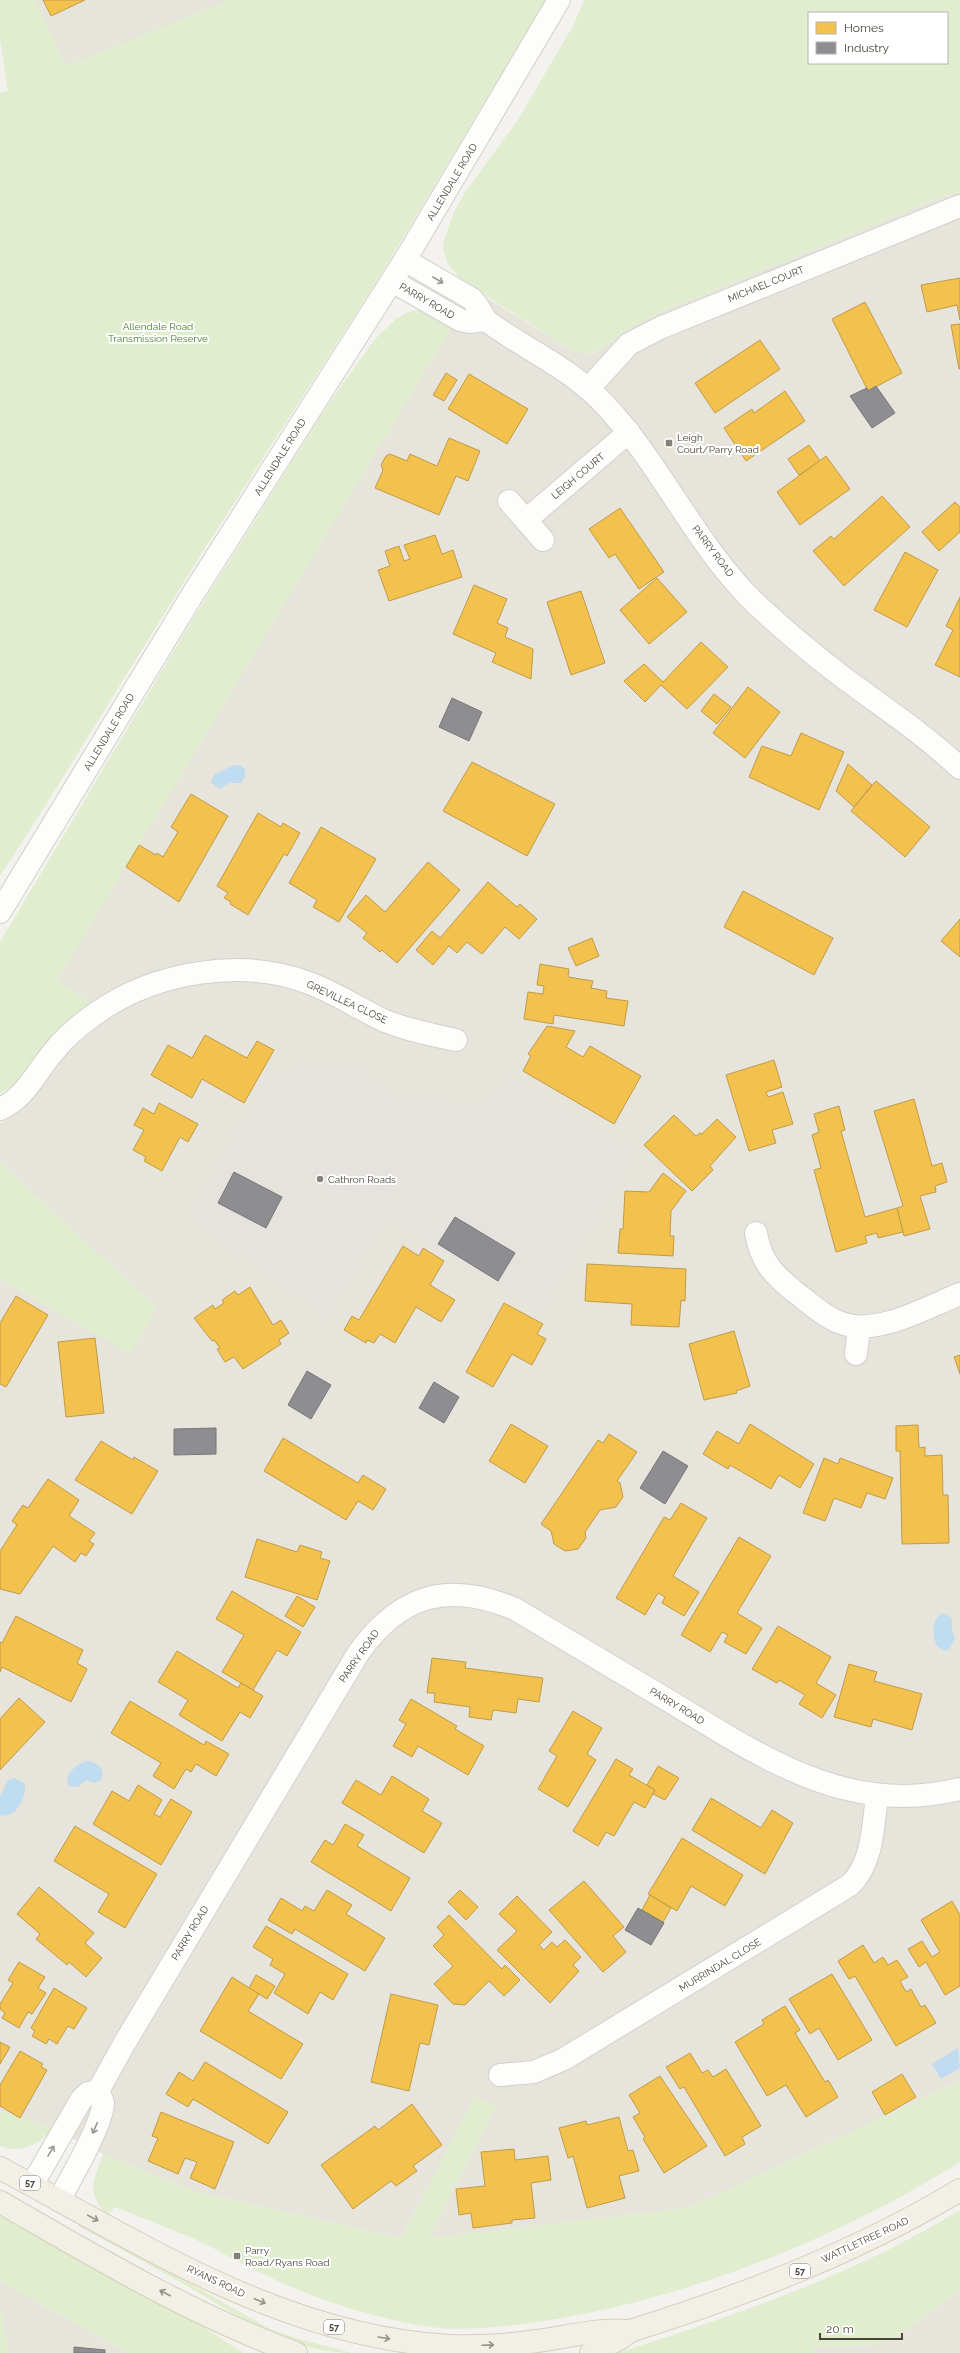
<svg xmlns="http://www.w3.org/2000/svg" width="960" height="2353" font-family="Raleway,sans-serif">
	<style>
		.residential { fill: #e7e4dc }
		.industrial { fill: #e6e2de }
		.green { fill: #e0edcf; fill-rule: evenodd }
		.water { fill: #c0dcf0 }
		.homes { fill: #f2c14e; stroke: #c09c48 }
		.industry { fill: #8d8d92; stroke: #797777 }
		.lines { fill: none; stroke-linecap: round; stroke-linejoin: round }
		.minor-casing { stroke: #d2d0cb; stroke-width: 24 }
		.tertiary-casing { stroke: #d2d0cb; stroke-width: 24 }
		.primary-casing { stroke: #d6cebb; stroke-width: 24 }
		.minor { stroke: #fdfdfc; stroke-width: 22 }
		.tertiary { stroke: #fdfdfc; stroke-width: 22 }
		.primary { stroke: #f2efe6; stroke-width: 22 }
		.oneway { stroke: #9b9791 }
		.oneway2 { stroke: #969187 }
		.poi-dot { fill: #868178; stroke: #fff; stroke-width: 1.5 }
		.labels { text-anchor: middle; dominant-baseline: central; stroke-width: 4; stroke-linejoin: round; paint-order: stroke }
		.shield { fill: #fff; stroke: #807c74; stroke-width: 1 }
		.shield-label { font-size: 9px; font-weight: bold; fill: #4a4439 }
		.street-label { font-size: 10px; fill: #4a4439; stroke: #fff }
		.park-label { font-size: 10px; fill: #487d2b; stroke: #fff }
		.poi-label { font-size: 10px; fill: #4a4439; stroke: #fff; text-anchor: start }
	</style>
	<rect width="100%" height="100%" fill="#f4f2ee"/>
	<g class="residential">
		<path d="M35,0H305L119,179Z"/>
		<path d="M960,192V2081L688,2208L428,2238L495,2107L475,2096L401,2238L197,2192L103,2154L52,2128L0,2111V1279L55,1311L157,1308L0,1163V1123L17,1113L27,1104L62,1058L110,1015L56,981L474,290L568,348L587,354L597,352L633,325L652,316L938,198Z"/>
		<path d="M0,2281L128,2353H9L0,2307Z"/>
		<path d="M960,2290V2353H813L815,2347L875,2345L893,2340Z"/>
	</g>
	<path class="industrial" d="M367,1065L369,1079L398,1099L491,1106L509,1076L634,1152L540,1310L387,1217L327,1316L190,1216L272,1073Z"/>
	<g class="green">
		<path d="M0,0H35L66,66L229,0H546L377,281L200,556L42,811L0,876V93L8,90L0,39Z"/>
		<path d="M584,0H960V192L938,198L652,316C641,322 630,328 620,335C600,349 593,361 568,348L462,281L448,264L443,250L444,240L454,212L466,191L519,118L574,24ZM809,13H947V63H809Z"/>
		<path d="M416,310L424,311L453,325L57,981L93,1004L43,1047L13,1087L0,1093V942L194,617L327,406L375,339L396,319L408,312Z"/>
		<path d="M0,1163L157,1308L130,1354L0,1279Z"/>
		<path d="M960,2081V2162C837,2239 687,2299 544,2321C502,2327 460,2333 418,2325C366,2316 311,2297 263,2274C243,2265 223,2253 203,2243C174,2230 144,2219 115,2207L107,2215C85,2191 94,2181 103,2154L197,2192L401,2238L475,2096L496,2107L429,2238L688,2208Z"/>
		<path d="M0,2111L52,2128C41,2145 19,2154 0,2146Z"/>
		<path d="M0,2210L184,2311L202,2326L243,2353H128L0,2281Z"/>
		<path d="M960,2210V2290L893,2340L875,2345L815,2347L813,2353H617C734,2316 854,2275 960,2210Z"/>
		<path d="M81,2221L268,2328L296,2338L352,2353C290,2353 237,2315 185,2285C150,2265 114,2245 78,2226Z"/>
		<path d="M0,2307L9,2353H0Z"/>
	</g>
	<g class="water">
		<path d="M233,765L241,766L245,770V777L241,783H230L219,789L211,782L214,775Z"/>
		<path d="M944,1613L952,1618V1630L955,1638L950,1649L945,1651L937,1646C932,1635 931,1617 944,1613Z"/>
		<path d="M87,1761C98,1762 107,1770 100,1781L95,1783L86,1780L78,1787L69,1786C63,1775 76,1764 87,1761Z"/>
		<path d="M14,1778L24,1783C29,1795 15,1820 0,1815V1797L8,1780Z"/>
		<path d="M958,2048L960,2068L941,2079L932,2064Z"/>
	</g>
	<g class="homes">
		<path d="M43,0H85L51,16Z"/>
		<path d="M960,278V320L957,305L927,312L921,285Z"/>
		<path d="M865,302L902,373L868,391L832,319Z"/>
		<path d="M960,324V369H959L951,325Z"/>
		<path d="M760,340L780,369L715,413L695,383Z"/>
		<path d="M446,373L457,380L444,401L433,395Z"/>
		<path d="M469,374L528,409L507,444L448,409Z"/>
		<path d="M785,391L805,421L746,461L724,428L752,409L754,413Z"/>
		<path d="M449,438L480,451L468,481L456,476L439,515L375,488L383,470L381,465L386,456L390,454L407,461L410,454L437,466Z"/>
		<path d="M809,445L820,461L799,475L788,459Z"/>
		<path d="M826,456L850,489L800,525L777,492Z"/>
		<path d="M882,496L910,527L844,586L813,551L831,536L834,539Z"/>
		<path d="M955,502L960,507V532L939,551L922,532Z"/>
		<path d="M620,508L664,572L639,589L615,554L609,558L589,529Z"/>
		<path d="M435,535L442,554L453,550L462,577L389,601L378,570L390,566L385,551L399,546L404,561L410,559L404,545Z"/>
		<path d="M905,552L938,570L907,627L874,610Z"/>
		<path d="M657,578L687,612L649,644L620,610Z"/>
		<path d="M474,585L507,599L497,623L508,628L505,637L533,649L531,679L492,662L496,653L453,634Z"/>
		<path d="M581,591L605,663L571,675L547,602Z"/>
		<path d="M960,597V677L935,665L953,630L946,626Z"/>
		<path d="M701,642L728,667L687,709L661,685L645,702L624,681L644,664L663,682Z"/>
		<path d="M748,687L780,712L745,758L713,733Z"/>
		<path d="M714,694L731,707L717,724L701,711Z"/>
		<path d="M801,733L844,752L819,810L749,777L762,746L791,756Z"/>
		<path d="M472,762L555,804L527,856L443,811Z"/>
		<path d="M848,764L872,785L854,807L836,791Z"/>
		<path d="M876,781L930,827L905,857L851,811Z"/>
		<path d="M191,794L228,816L179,902L126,867L139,845L156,855L157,853L163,857L178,832L171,827Z"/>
		<path d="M258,813L281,827L283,823L300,833L287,856L284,854L248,915L230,904L231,902L224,898L228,893L217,886Z"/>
		<path d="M321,827L376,859L339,922L313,907L317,900L289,883Z"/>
		<path d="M428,862L460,890L397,963L382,950L380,952L363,938L367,933L347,917L366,895L385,912Z"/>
		<path d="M488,882L517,907L520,904L537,919L519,939L505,927L482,954L467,942L457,953L449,946L433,965L416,950L432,931L440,938Z"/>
		<path d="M743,891L833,938L814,975L724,927Z"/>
		<path d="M960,919V957L941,941Z"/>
		<path d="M592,938L599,956L576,966L568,948Z"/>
		<path d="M540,964L569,969L568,977L593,981L591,988L607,991L606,998L628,1001L624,1026L554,1015L553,1024L524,1019L528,992L543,994L544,986L537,985Z"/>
		<path d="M547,1026L575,1031L566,1047L583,1057L590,1046L641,1076L614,1124L523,1071L531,1056L528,1054Z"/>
		<path d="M205,1035L247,1058L257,1041L274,1050L244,1103L202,1079L192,1098L151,1075L168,1045L192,1058Z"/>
		<path d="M774,1060L782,1087L766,1092L768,1097L783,1092L793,1124L772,1130L776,1143L749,1151L726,1075Z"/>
		<path d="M914,1099L932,1166L942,1163L947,1182L935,1186L936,1192L920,1196L930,1229L904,1236L897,1208L903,1206L874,1111Z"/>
		<path d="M159,1103L198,1124L188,1142L180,1137L162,1171L144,1161L146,1157L133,1150L144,1130L134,1125L143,1108L154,1114Z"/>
		<path d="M839,1106L845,1130L841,1131L865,1217L897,1208L903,1232L878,1238L877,1233L865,1236L867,1243L836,1252L814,1170L821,1168L812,1135L819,1132L814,1114Z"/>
		<path d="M674,1115L696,1136L700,1133L702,1134L717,1119L736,1137L710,1166L713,1170L692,1191L644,1145Z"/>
		<path d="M663,1173L686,1191L671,1211L670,1236H674L673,1256L618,1253L620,1229H623L625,1191L649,1192Z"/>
		<path d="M403,1246L419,1256L423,1248L444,1261L430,1285L455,1300L441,1322L416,1307L395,1343L380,1334L374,1343L367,1340L366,1343L344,1330L352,1316L359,1320Z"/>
		<path d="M587,1264L686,1269L685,1301L681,1300L679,1327L631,1325L632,1304L585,1301Z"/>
		<path d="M250,1287L273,1325L281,1320L289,1333L279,1340L281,1344L243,1369L234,1357L225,1362L217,1349L220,1348L214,1340L212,1341L194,1318L213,1305L215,1309L224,1303L222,1300L235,1291L238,1295Z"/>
		<path d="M16,1296L48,1315L6,1387L0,1384V1323Z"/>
		<path d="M504,1303L543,1324L537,1334L546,1339L532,1365L512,1354L493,1387L466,1372Z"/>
		<path d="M734,1331L750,1386L736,1391L737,1393L704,1400L689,1344Z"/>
		<path d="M95,1338L104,1413L66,1417L58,1342Z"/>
		<path d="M960,1355V1374L954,1357Z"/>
		<path d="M511,1424L548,1446L525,1483L489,1461Z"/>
		<path d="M750,1424L814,1464L800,1488L779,1475L771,1489L730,1465L728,1469L703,1454L717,1431L739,1444Z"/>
		<path d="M918,1425L919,1448L925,1447V1456L942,1455L943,1495H948L949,1543L902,1544L900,1451H896V1426Z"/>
		<path d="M609,1434L637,1452L617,1481L620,1483L623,1497L616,1507L600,1510L585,1532L586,1538L578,1549L565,1551L554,1544L551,1531L541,1524L598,1440L603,1443Z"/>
		<path d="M283,1438L358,1483L363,1475L386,1489L373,1510L358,1501L346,1520L264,1471Z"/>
		<path d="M101,1441L133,1460L134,1457L158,1471L132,1514L75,1480Z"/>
		<path d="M824,1458L838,1464L840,1458L893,1478L885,1499L867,1493L861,1508L834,1498L825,1521L803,1513Z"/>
		<path d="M48,1479L79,1500L69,1516L95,1533L89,1541L94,1544L86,1556L81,1553L75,1562L53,1546L20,1594L0,1589V1551L17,1525L12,1521L23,1505L28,1508Z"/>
		<path d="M681,1503L707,1518L673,1576L699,1592L684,1616L662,1603L665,1597L658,1593L645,1615L616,1598L664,1517L670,1520Z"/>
		<path d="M739,1537L771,1556L737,1613L762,1628L746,1654L724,1642L728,1635L722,1632L710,1652L681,1635Z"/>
		<path d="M257,1539L297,1552L300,1545L322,1552L320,1558L330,1561L317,1600L245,1577Z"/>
		<path d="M232,1591L301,1632L287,1656L277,1650L253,1690L222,1672L244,1635L216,1619Z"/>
		<path d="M297,1596L315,1607L303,1627L285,1616Z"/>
		<path d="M16,1616L83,1650L77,1663L87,1669L71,1702L2,1667L0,1672V1642L2,1643Z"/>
		<path d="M778,1626L831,1657L816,1683L836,1695L822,1718L799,1704L805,1695L779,1680L777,1683L752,1669Z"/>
		<path d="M177,1651L238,1688L241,1683L263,1696L250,1718L240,1712L222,1741L179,1715L188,1700L158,1682Z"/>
		<path d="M432,1658L466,1662L465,1668L543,1678L539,1702L518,1699L516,1713L493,1710L491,1720L469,1717L470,1707L434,1702L435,1693H427Z"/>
		<path d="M849,1664L877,1672L874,1681L922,1694L912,1730L873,1719L871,1727L834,1717Z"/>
		<path d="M19,1698L45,1722L0,1770V1719Z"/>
		<path d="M411,1699L457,1726L455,1729L484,1746L468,1775L418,1746L412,1757L393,1746L406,1724L399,1720Z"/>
		<path d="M130,1701L204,1745L206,1741L229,1754L216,1776L196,1764L191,1772L186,1769L174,1789L153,1776L161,1763L111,1733Z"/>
		<path d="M573,1711L602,1728L587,1754L596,1760L568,1807L538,1789L557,1756L549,1751Z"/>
		<path d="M616,1759L633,1769L629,1775L655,1790L645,1808L634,1802L614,1836L606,1832L598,1846L573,1831Z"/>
		<path d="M658,1766L679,1778L665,1800L653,1794L655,1790L647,1785Z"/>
		<path d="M392,1776L429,1799L422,1811L442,1823L424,1853L342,1803L356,1780L381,1795Z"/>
		<path d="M138,1785L162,1800L154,1814L160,1817L171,1799L192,1812L161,1865L93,1824L112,1791L129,1801Z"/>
		<path d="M711,1798L761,1828L772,1810L793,1823L765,1874L692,1830Z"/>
		<path d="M345,1824L364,1835L357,1846L410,1878L391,1911L311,1862L325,1840L333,1845Z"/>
		<path d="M75,1826L157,1874L125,1928L98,1912L109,1894L54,1861Z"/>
		<path d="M682,1838L743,1875L725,1906L691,1886L677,1911L648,1894Z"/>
		<path d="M584,1881L624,1927L613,1936L626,1952L603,1972L549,1910Z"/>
		<path d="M39,1887L94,1933L85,1943L102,1958L86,1977L69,1962L67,1965L36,1939L40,1934L17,1914Z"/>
		<path d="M327,1890L352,1905L346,1914L385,1938L365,1971L295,1929L292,1934L268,1920L281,1898L302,1911L305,1906L314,1911Z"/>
		<path d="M460,1890L478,1907L466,1920L448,1902Z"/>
		<path d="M650,1895L671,1908L663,1922L642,1910Z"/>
		<path d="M517,1896L552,1932L539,1945L544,1950L552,1942L557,1947L565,1940L581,1957L573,1965L579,1971L550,2003L497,1950L517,1931L499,1914Z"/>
		<path d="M952,1901L960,1915V1986L945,1995L926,1962L919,1967L908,1949L922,1941L932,1957L940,1952L921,1920Z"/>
		<path d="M449,1915L502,1969L505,1965L520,1980L504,1996L489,1981L465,2005L453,2004L434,1984L453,1966L433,1946L444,1935L437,1927Z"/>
		<path d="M266,1926L348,1974L333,2000L320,1992L308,2014L274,1993L285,1974L270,1965L273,1959L253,1947Z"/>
		<path d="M863,1945L874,1963L883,1957L888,1965L897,1960L908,1977L900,1981L906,1992L911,1989L921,2007L925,2005L936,2023L896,2046L855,1976L849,1979L838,1961Z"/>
		<path d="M19,1962L45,1977L38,1988L46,1993L32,2014L28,2012L19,2028L2,2018L5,2013L0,2009V2004L13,1983L8,1980Z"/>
		<path d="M832,1974L872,2040L838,2060L819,2028L810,2034L789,1999Z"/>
		<path d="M256,1975L275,1986L267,1999L249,1988Z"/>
		<path d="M232,1977L259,1994L248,2011L303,2044L281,2079L200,2031Z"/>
		<path d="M54,1988L87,2008L74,2029L68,2026L57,2044L49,2039L46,2044L32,2036L35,2031L31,2028Z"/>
		<path d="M391,1994L438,2005L429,2045L420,2043L409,2091L371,2082Z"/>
		<path d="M785,2006L800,2030L795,2033L825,2082L828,2080L838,2097L806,2117L786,2085L767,2096L735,2042L764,2024L762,2020Z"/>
		<path d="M0,2042L10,2047L0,2064Z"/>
		<path d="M20,2051L43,2064L41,2067L47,2070L20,2118L0,2106V2085Z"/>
		<path d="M690,2053L702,2073L708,2070L713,2077L726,2069L761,2126L742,2137L745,2144L725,2156L684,2087L680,2089L666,2067Z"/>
		<path d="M205,2062L288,2112L268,2144L193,2099L188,2107L166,2094L179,2072L193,2081Z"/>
		<path d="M902,2074L916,2097L885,2115L872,2092Z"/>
		<path d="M660,2076L707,2146L664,2173L643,2139L645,2137L633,2117L640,2113L629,2095Z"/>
		<path d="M412,2104L442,2145L413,2166L417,2171L396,2186L391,2181L353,2209L321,2165L375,2126L378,2130Z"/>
		<path d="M161,2112L234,2142L215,2189L190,2178L197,2162L185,2158L178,2174L148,2161L158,2138L152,2136Z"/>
		<path d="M619,2117L628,2151L633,2150L639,2171L619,2176L625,2198L587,2208L573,2156L568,2158L559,2128L586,2121L587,2125Z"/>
		<path d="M514,2149L515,2160L548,2156L551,2180L531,2183L535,2218L512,2220V2223L473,2228L471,2213L459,2215L456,2189L485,2186L481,2152Z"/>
	</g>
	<g class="industry">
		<path d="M876,386L895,413L872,428L850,396L867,388L868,391Z"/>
		<path d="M452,698L482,712L469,741L439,727Z"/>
		<path d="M234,1172L282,1197L266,1228L218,1203Z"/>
		<path d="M455,1217L515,1253L498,1281L438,1244Z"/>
		<path d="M307,1371L331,1385L311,1419L288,1405Z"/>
		<path d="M434,1382L459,1397L444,1423L419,1408Z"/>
		<path d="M216,1428V1454L174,1455V1429Z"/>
		<path d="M663,1451L688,1466L665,1504L640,1488Z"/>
		<path d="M638,1908L664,1923L651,1945L625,1930Z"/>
		<path d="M74,2347L105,2350V2353H74Z"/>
	</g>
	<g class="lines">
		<g class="minor-casing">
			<g id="minor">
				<path d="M405,260L472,299C478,305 484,318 487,321C529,352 570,367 607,407C663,468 697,547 756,604C783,629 811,653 840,675C881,706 923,733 960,768"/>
				<path d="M392,281L460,320L470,322L485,320"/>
				<path d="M589,388L629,344L660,328L960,206"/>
				<path d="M509,501L543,540"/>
				<path d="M526,520L629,432"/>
				<path d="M0,1109C26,1098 37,1070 55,1050C66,1036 81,1024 95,1014C154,972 241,957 309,983C336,993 359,1009 385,1021C408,1030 432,1035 456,1040"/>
				<path d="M756,1233C761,1262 773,1274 795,1292C810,1303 825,1318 844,1324C879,1335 927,1307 960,1294"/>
				<path d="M856,1354L859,1328"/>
				<path d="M500,2075L534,2072L564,2059L850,1885C873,1863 873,1826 877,1796"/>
				<path d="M98,2091L124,2044L359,1652C401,1594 449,1581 515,1609C567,1640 619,1671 671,1702C762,1757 848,1817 960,1789"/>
				<path d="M32,2185L81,2100L88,2093L98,2091"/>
				<path d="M59,2200C70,2180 103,2123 103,2103C102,2099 100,2095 98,2091"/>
			</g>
		</g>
		<g class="tertiary-casing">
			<path id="tertiary" d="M0,912L191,597L405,260L559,0"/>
		</g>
		<g class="primary-casing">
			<g id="primary">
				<path d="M0,2168C142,2244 284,2337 450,2346C478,2347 509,2345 537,2341C568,2337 599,2328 630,2331"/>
				<path d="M0,2202C96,2257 192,2315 296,2353"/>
				<path d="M591,2353L619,2339L630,2331C745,2295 857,2252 960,2190"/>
			</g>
		</g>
		<use href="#minor" class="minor"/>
		<use href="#tertiary" class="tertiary"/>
		<use href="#primary" class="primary"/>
	</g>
	<defs><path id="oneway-shaft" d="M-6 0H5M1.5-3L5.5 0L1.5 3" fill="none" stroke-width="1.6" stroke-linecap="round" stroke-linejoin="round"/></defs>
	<g class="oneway">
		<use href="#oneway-shaft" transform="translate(438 280) rotate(30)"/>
		<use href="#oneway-shaft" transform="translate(95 2128) rotate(113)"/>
		<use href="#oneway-shaft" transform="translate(51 2151) rotate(-60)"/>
	</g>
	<g class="oneway2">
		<use href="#oneway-shaft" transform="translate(93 2218) rotate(28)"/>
		<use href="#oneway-shaft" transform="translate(165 2293) rotate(-153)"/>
		<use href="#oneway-shaft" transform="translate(260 2301) rotate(23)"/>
		<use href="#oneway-shaft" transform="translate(384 2338) rotate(9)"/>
		<use href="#oneway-shaft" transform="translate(488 2345) rotate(-2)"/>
	</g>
	<g class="poi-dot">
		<rect x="665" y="439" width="8" height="8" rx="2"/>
		<circle cx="320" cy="1179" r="4"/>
		<rect x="233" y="2252" width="8" height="8" rx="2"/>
	</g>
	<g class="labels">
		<g class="shield">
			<rect x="20" y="2176" width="20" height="14" rx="3"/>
			<rect x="790" y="2264" width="20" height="14" rx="3"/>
			<rect x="324" y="2320" width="20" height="14" rx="3"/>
		</g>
		<g class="shield-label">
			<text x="30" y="2183">57</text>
			<text x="800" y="2271">57</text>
			<text x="334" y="2327">57</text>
		</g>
		<g class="street-label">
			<text transform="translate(452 182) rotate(-59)">ALLENDALE ROAD</text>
			<text transform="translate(766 284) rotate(-22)">MICHAEL COURT</text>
			<text transform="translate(427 301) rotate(30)">PARRY ROAD</text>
			<text transform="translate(280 457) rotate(-58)">ALLENDALE ROAD</text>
			<text transform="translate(578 476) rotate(-40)">LEIGH COURT</text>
			<text transform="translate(713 551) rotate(53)">PARRY ROAD</text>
			<text transform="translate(109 732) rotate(-59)">ALLENDALE ROAD</text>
			<text transform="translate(347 1002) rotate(25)">GREVILLEA CLOSE</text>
			<text transform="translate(359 1656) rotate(-55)">PARRY ROAD</text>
			<text transform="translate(677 1706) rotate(31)">PARRY ROAD</text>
			<text transform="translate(190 1933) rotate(-59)">PARRY ROAD</text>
			<text transform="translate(720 1965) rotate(-31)">MURRINDAL CLOSE</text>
			<text transform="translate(865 2240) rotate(-25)">WATTLETREE ROAD</text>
			<text transform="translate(216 2281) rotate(25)">RYANS ROAD</text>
		</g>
		<g class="park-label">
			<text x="158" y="326">Allendale Road<tspan x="158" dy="12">Transmission Reserve</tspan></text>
		</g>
		<g class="poi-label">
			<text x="677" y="437">Leigh<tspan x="677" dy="12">Court/Parry Road</tspan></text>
			<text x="328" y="1179">Cathron Roads</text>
			<text x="245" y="2250">Parry<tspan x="245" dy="12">Road/Ryans Road</tspan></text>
		</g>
	</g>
	<rect x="808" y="12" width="140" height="52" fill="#ffffff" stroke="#b7b4b0"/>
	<rect x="816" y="22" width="20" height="12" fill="#f2c14e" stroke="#b7b4b0"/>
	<text x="844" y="32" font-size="12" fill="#4a4439">Homes</text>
	<rect x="816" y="42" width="20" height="12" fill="#8d8d92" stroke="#b7b4b0"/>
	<text x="844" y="52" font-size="12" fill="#4a4439">Industry</text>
	<path d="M820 2333v6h82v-6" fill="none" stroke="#4a4439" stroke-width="2"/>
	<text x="826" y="2333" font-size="12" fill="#4a4439" stroke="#ffffff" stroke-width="3" paint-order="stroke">20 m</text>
</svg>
